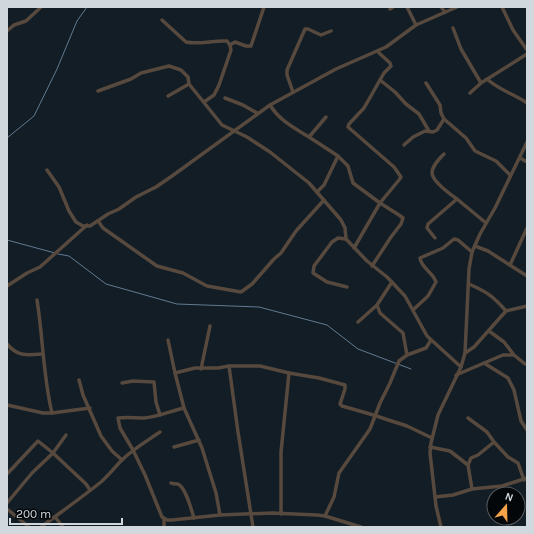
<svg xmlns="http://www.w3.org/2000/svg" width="534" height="534" font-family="Karla,sans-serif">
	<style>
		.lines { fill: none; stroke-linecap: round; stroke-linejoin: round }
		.stream { stroke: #627b91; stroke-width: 1 }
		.minor { stroke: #57493d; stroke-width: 3.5 }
	</style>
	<rect width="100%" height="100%" fill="#121d26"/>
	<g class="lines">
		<g class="stream">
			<path d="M7,138L34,116L57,69L77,21L87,7"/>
			<path d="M7,240L55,253"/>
			<path d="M58,254L69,256L106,284L177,304L259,307L327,325L358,349L411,369"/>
		</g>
		<g class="minor">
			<path d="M407,7L416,25"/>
			<path d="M441,7L445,12"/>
			<path d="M502,7L513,30L527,50"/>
			<path d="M390,9L393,7"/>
			<path d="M162,20L186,42C200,45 213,40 227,41L230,45L231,50L219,85L214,95L204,102"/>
			<path d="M453,28L461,49L481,83"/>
			<path d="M7,31L14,25L26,21L41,7"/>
			<path d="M230,45L235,42L246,46H251L264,7"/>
			<path d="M378,52L390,63L391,66L384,73L380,80L395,92L406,104L419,114L429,131"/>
			<path d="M487,79C499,90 514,94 527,103"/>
			<path d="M426,83L440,105L441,113L444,119L466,138L475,151L496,161L510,175"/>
			<path d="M98,91L131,79L141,73L169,66L181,70L188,77L189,84L222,125L247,137L270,152L309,183L341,220L345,228L346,239L367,261L387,277L405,296L427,336L461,367"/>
			<path d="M293,92L287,75V70L305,29H308L321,35L331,31"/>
			<path d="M470,93L481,83L527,54"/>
			<path d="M168,96L189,84"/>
			<path d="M225,98L243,105L257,113"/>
			<path d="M270,105C279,120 294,128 309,137"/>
			<path d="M404,145L413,137L425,131L433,132L437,130L444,119"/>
			<path d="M444,154C439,159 432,166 432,173C432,181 451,195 457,199"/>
			<path d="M338,156L348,166L353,183L380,203L399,215L403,218L401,224L391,237L372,266"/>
			<path d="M520,158L527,162"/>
			<path d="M47,170L59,187L69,211L76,222L83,226H90L108,214L119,209L136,197L156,187L172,176L270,105L336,69L386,47L416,25L457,7"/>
			<path d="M317,192L324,185L338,156L309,137L326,117"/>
			<path d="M98,221L103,228L157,266L183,273L207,286L241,292L252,284L274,259L281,253L296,231L324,200"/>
			<path d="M435,238L427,228L428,224L457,199L486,223"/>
			<path d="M346,239L338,238L332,242L314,266L313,273L327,282L347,287"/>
			<path d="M475,246L488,251L527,276"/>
			<path d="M354,248L380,203L399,180L401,177L394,167L348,127L349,124L364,108L380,80"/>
			<path d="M510,265L527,228"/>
			<path d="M392,282L377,305L380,313L403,333L407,355"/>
			<path d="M469,284C487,292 493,296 506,311"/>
			<path d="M7,286L27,273L40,267L87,225"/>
			<path d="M413,310L428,296L436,282C433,272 421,268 420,258L443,248L454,239L458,240L472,252"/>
			<path d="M358,322L377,305"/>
			<path d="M489,331L504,342L514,355"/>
			<path d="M168,340L175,373"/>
			<path d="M7,344C18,357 27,355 43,354"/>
			<path d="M465,353L474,347L506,311L527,306"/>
			<path d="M484,363L508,378L514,390L521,421L527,430"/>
			<path d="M229,366L238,432L253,527"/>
			<path d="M201,369L210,326"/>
			<path d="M289,373L319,378L345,385V389L340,404L342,406L370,414L407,426L432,438"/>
			<path d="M456,375L503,355H514L525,364H527"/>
			<path d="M79,380L83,395L101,436L112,451L122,460"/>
			<path d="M122,383L133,381L154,382L156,402L160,415"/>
			<path d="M7,405L43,413H52C43,376 43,337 37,300"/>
			<path d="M184,408C171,411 157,417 144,418C135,418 127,417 118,418L120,428L133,450L145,475L162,517L167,520H172L220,515L272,513L317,515L325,516L361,527"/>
			<path d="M52,413L90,408"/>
			<path d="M468,418L487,432L494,442L508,457L518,463L524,480"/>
			<path d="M174,447L199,440"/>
			<path d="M430,447L450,451L468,465L472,489"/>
			<path d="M468,465L471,458L478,455L494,442"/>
			<path d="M7,474L38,441L53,453L66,435"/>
			<path d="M171,483C173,484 175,484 178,484C186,488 191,509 194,518"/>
			<path d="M435,497L453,495L472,489L502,486L527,478"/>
			<path d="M7,503L32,473L53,453L86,484L90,490"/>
			<path d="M7,509L29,527"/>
			<path d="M220,515L216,493L202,448L184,408L175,373L195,368H218L229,366H260L289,373L281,452V514"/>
			<path d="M325,516L334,497L339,473L370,429L380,403L390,383L399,361L407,355L426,348L431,340"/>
			<path d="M55,517L63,527"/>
			<path d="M164,518V527"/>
			<path d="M41,527C61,512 81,498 101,482C109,475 115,467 122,460C133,449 147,441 160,432"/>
			<path d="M441,527L436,506L430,453L431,443L438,415L461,367L465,353L469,269L472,252L480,234L495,208L527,142"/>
		</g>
	</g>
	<rect width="534" height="534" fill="none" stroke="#d0d7dd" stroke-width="16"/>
	<g transform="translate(506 506) rotate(20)"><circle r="19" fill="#04070a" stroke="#565a5e"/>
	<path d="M0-3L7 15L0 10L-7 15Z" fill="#f6a248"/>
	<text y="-6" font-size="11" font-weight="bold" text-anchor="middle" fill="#d0d7dd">N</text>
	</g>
	<path d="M10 518v6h112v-6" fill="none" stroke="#d0d7dd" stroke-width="2"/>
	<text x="16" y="518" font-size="12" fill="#d0d7dd" stroke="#04070a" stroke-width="3" paint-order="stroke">200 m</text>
</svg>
